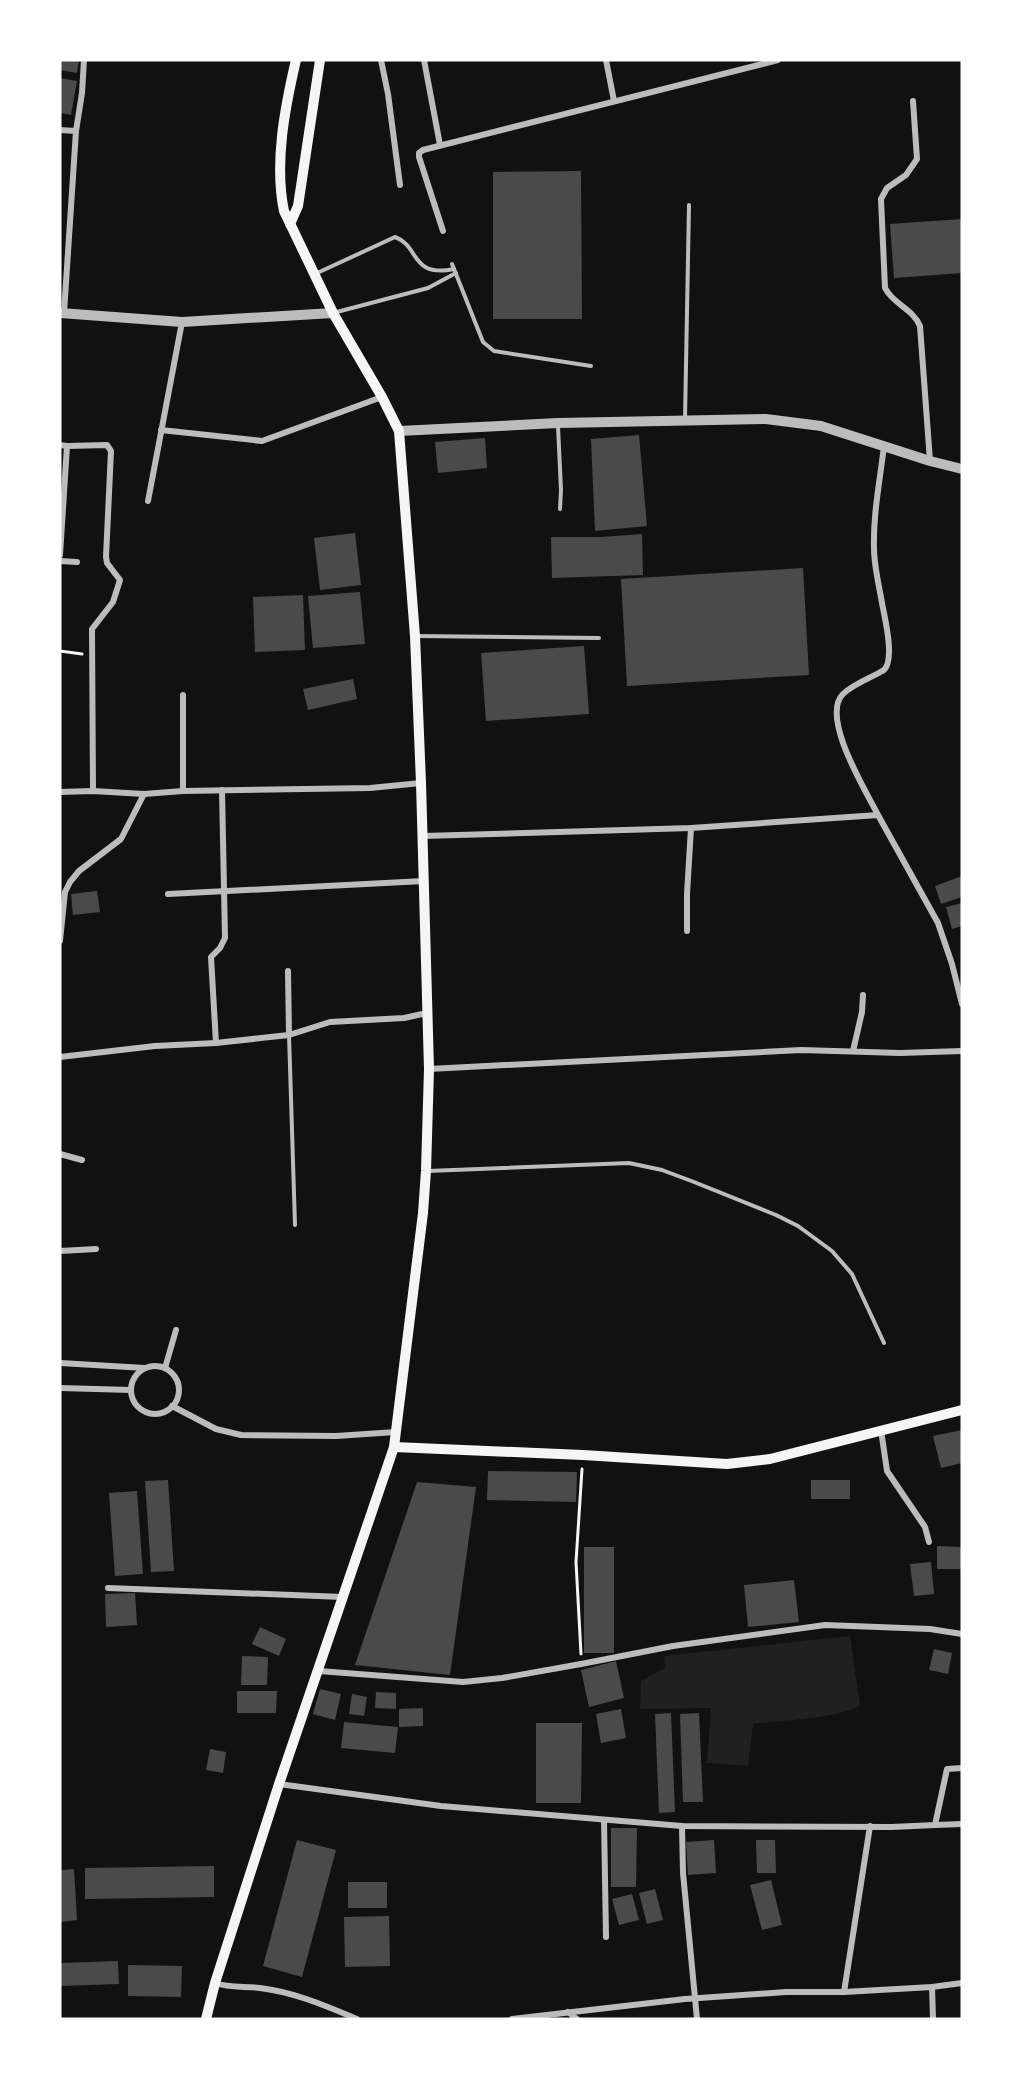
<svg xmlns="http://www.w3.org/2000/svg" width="1022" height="2079" font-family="Montserrat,sans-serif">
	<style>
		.green { fill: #202020 }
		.building { fill: #4a4a4a }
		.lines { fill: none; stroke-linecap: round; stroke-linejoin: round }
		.path { stroke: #f5f5f5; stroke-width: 3 }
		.service { stroke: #bcbcbc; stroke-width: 4 }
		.minor { stroke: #bcbcbc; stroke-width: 6 }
		.tertiary { stroke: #bcbcbc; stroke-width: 10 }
		.secondary { stroke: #f5f5f5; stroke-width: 10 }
	</style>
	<rect width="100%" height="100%" fill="#111"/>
	<path class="green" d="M850,1636L860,1706C833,1719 784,1720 753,1724L748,1766L707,1763L711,1708L640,1709L641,1681L665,1668L664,1656Z"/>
	<g class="building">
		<path d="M60,60H79L77,73L60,70Z"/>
		<path d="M60,78L77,81L71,115L60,113Z"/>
		<path d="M581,171L582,319H493V172Z"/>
		<path d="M962,219V273L894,278L890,224Z"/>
		<path d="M639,435L647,526L595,531L591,439Z"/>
		<path d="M485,438L487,468L438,473L435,442Z"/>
		<path d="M355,533L361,585L320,590L314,538Z"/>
		<path d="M642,534L643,575L552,578L551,537H601Z"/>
		<path d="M803,568L809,675L627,686L621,579Z"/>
		<path d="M360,592L365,644L313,648L308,596Z"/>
		<path d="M303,595L305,650L255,652L253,597Z"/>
		<path d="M584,646L589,714L486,721L481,653Z"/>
		<path d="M353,679L357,699L308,710L303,689Z"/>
		<path d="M962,876V897L941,904L935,886Z"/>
		<path d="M97,891L100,912L73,915L71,894Z"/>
		<path d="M962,903V926L952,929L946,907Z"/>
		<path d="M962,1430V1463L941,1468L933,1436Z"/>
		<path d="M488,1471L577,1472L576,1502L487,1500Z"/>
		<path d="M168,1480L174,1571L151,1572L145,1481Z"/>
		<rect x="811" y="1480" width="39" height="19"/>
		<path d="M417,1482L476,1487L450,1675L355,1665Z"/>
		<path d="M137,1491L143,1574L115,1576L109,1493Z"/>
		<path d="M937,1546L962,1547V1569H937Z"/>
		<rect x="584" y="1547" width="30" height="106"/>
		<path d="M931,1562L934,1594L914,1596L910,1564Z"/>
		<path d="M794,1580L799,1622L748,1627L744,1585Z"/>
		<path d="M135,1593L137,1625L106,1627L105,1594Z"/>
		<path d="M260,1627L286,1639L279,1656L252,1644Z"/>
		<path d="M934,1649L952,1653L948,1674L929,1670Z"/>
		<path d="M242,1656L268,1657L267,1685H241Z"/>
		<path d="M616,1661L624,1698L589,1707L581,1670Z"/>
		<path d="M320,1689L341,1694L335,1720L313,1714Z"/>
		<path d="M237,1691H277L276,1713H237Z"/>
		<path d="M376,1692L396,1693V1709L375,1708Z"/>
		<path d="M352,1694L367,1697L364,1716L349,1714Z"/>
		<path d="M423,1708V1726L399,1727V1709Z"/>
		<path d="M621,1709L626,1738L601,1743L596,1714Z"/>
		<path d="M671,1713L675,1812L659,1813L655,1714Z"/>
		<path d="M699,1713L703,1802H683L680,1714Z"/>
		<path d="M344,1722L398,1727L395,1753L341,1748Z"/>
		<path d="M536,1723H582L581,1803H536Z"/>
		<path d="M210,1749L226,1752L223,1773L206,1770Z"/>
		<path d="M611,1828H637L636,1887H611Z"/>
		<path d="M297,1840L336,1850L302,1977L263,1966Z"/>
		<path d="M714,1840L716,1873L688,1875L686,1842Z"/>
		<path d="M756,1840H775L776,1873H757Z"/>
		<path d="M214,1866V1897L85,1899V1868Z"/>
		<path d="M74,1869L77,1920L60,1922V1870Z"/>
		<path d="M771,1880L782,1925L762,1930L750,1885Z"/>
		<rect x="348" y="1882" width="39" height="26"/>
		<path d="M655,1889L663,1920L647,1924L639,1893Z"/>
		<path d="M632,1894L639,1920L619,1925L612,1899Z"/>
		<path d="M389,1916L390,1966L345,1967L344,1917Z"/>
		<path d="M118,1961L119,1984L60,1986V1963Z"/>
		<path d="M128,1965L182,1966L181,1997L128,1996Z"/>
	</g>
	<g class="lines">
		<g class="path">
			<path d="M60,651L82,654"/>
			<path d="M581,1654L576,1562L582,1469"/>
		</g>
		<g class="service">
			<path d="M452,264L483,342L494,351L591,366"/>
			<path d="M315,274L395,237C420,246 410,278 454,269"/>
			<path d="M333,313L428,288L456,273"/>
			<path d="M685,419L689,205"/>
			<path d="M558,426L561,490L560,509"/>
			<path d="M415,636L599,638"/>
			<path d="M289,1035L295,1225"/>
			<path d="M428,1171L629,1163L662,1170L694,1182L776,1215L798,1226L832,1251L852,1274L884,1343"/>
		</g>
		<g class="minor">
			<path d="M381,60L388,94L400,185"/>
			<path d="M424,60L440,145"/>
			<path d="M606,60L614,101"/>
			<path d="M913,101L917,159L906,175L887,188L881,199L885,288C893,304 913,309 920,326L930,461"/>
			<path d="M60,130L76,131"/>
			<path d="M443,231L419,157V153L423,150L778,60"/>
			<path d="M64,313L76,131L82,93L84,60"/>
			<path d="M161,430L262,441L382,397"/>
			<path d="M60,445L67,446L60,555"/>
			<path d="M67,446L107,445L111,451L106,557L107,563L120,580L113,602L92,629L93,791"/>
			<path d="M148,501L182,322"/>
			<path d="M60,561L77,562"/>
			<path d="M183,791L370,788L421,783"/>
			<path d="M60,792L93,791L144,794L183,791V695"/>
			<path d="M878,815C866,791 820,717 843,694C853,684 871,678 884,670C895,659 885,619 882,603C879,585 874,566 874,548C873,514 880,480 884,446"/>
			<path d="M423,836L691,828L878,815L938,923L952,964L962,1004"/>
			<path d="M168,894L424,881"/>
			<path d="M687,931V894L691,828"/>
			<path d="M60,941L65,892L70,882L79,871L121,839L144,794"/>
			<path d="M288,971L289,1035"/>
			<path d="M216,1043L211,957L220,948L225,938L222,790"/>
			<path d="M853,1051L862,1012L863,995"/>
			<path d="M60,1057L155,1046L216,1043L289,1035L330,1022L404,1018L427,1013"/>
			<path d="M429,1069L801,1050L900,1053L962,1051"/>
			<path d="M60,1154L82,1160"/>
			<path d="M60,1251L96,1249"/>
			<path d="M60,1363L145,1368"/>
			<circle cx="155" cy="1390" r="24"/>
			<path d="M165,1368L176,1330"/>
			<path d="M60,1388L131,1390"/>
			<path d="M172,1406L216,1429L241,1435L336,1436L396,1432"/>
			<path d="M881,1430L887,1471L925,1527L929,1542"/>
			<path d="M108,1588L343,1597"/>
			<path d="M319,1671L463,1682L502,1678L581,1664L673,1646L825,1625L930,1629L962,1634"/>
			<path d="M279,1784L441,1806L682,1826L892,1827L935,1825L947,1769L962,1768"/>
			<path d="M604,1820L606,1937"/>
			<path d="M935,1825L962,1824"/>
			<path d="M682,1826L683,1873L697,2019"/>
			<path d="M215,1983C230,1988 244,1986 260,1988C294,1992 326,2006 357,2019"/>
			<path d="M932,1987L933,2019"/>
			<path d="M844,1992L870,1826"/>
			<path d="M568,2012L577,2019"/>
			<path d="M512,2019L685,1999L786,1992H844L932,1987L962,1983"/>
		</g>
		<g class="tertiary">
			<path d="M60,313L182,322L333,313"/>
			<path d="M399,431L558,423L766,419L821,426L930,461L962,469"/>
		</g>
		<g class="secondary">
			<path d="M290,224L298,206L320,60"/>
			<path d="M394,1447L583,1455L727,1464L770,1459L962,1410"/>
			<path d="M206,2019L215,1983L279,1784L394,1447L423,1213L426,1171L429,1069L421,783L415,636L399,431L382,397L333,313L284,211C274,163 285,107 296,60"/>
		</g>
	</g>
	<rect width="1022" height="2079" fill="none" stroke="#ffffff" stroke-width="123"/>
</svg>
